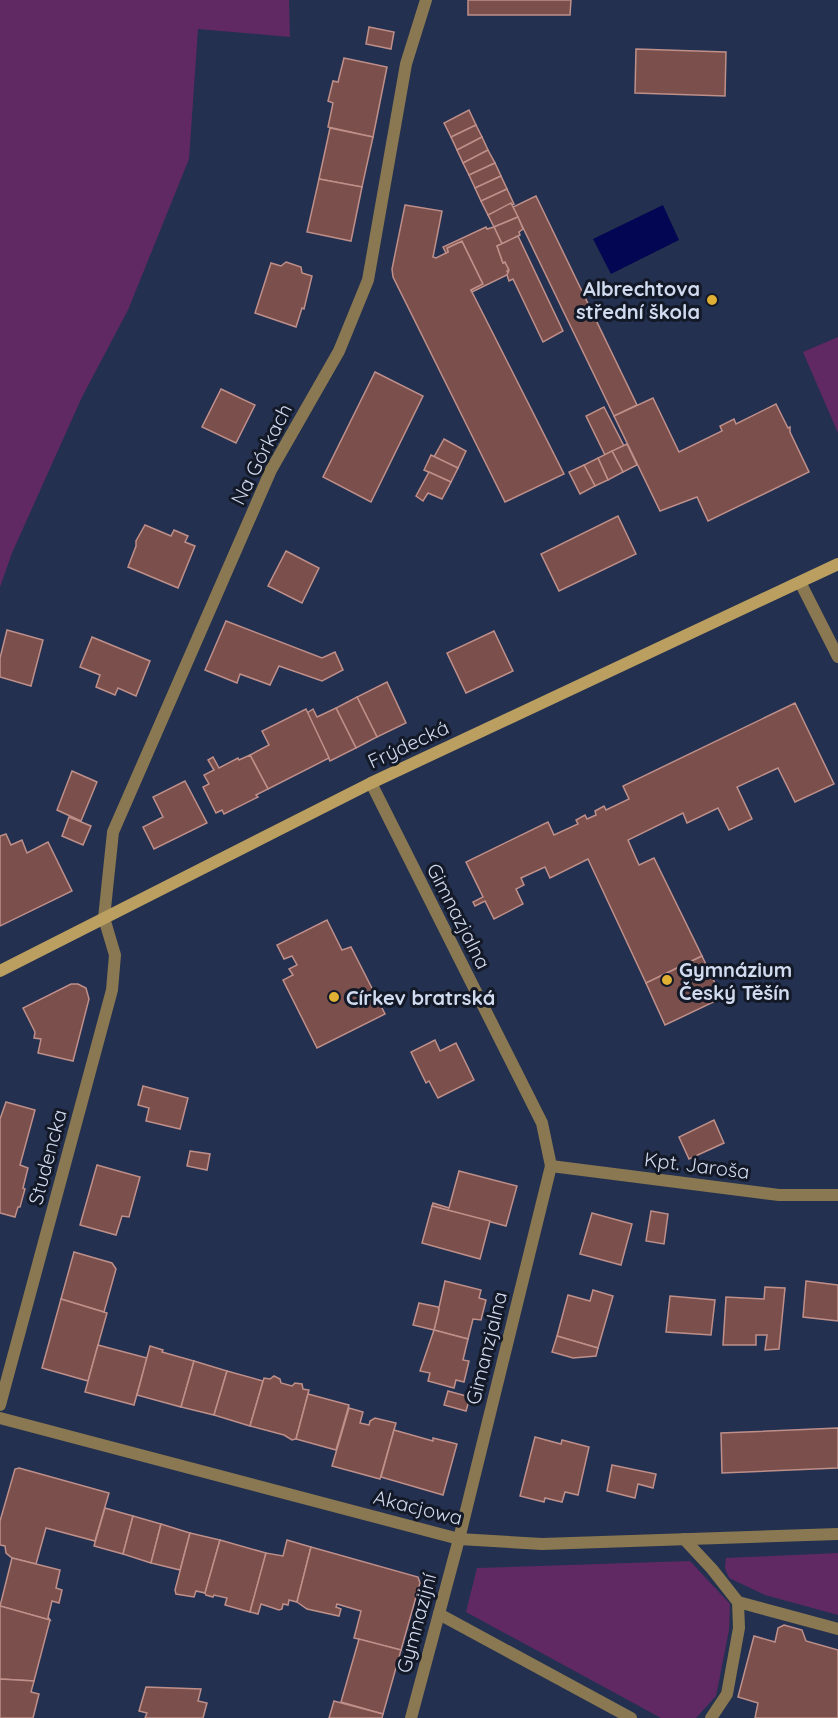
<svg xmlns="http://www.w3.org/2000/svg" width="838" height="1718" font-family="Quicksand,sans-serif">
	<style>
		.green { fill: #612963 }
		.water { fill: #030652 }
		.building { fill: #7b504c; stroke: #bf8f8a; stroke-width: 1.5 }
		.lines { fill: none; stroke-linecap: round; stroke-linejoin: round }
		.lane { stroke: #897851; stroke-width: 12 }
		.street { stroke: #897851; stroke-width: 12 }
		.secondary { stroke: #bb9f60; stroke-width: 12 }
		.poi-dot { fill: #e0b034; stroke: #131927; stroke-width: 2 }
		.labels { text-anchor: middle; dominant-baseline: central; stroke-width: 6; stroke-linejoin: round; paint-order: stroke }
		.poi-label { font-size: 20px; font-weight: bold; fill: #d1dbef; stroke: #131927; text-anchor: start }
		.street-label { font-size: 20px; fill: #d1dbef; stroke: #131927 }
	</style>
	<rect width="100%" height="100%" fill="#23304f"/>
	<g class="green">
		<path d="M0,0H289L290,37L198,29L189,159L128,310L82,397L12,553L0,587Z"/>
		<path d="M838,337V433L803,352Z"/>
		<path d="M838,1553V1615L765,1595L729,1578L725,1568L726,1558Z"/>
		<path d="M690,1561L730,1604L729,1630L716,1696L696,1718H661L466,1612L477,1568Z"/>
	</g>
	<path class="water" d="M663,205L679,240L611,274L593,239Z"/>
	<g class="building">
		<path d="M468,0H571L570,15H468Z"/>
		<path d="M369,27L394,32L391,49L366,44Z"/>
		<path d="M636,49L726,52L725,96L635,93Z"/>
		<path d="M344,58L387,67L373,137L328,127L333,103L328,101L333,81L338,82Z"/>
		<path d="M469,110L476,125L451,137L444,123Z"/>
		<path d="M476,125L482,137L457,150L451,137Z"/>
		<path d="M330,128L373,137L362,187L319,179Z"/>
		<path d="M482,137L488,150L463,163L457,150Z"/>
		<path d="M488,150L495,163L469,175L463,163Z"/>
		<path d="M495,163L501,176L475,188L469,175Z"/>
		<path d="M501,176L507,189L481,201L475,188Z"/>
		<path d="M319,179L362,187L351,241L307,232Z"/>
		<path d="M507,189L514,204L488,215L481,201Z"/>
		<path d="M536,196L637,405L614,416L513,207Z"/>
		<path d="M511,203L518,217L494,227L488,215Z"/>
		<path d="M405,205L442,211L433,257L436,258L448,252L447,248L462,241L483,284L471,290L564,474L505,502L393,277L392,269Z"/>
		<path d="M518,217L523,229L519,232L520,235L502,244L494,227Z"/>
		<path d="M486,227L487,229L494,227L502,244L497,246L503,263L505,262L509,270L507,271L509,274L472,292L471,290L483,284L462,241L447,248L448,252L446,253L443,247Z"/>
		<path d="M518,236L563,331L543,342L513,279L509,281L507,275L509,270L505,262L503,263L497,246Z"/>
		<path d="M286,262L301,267L302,273L312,276L304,309L302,308L296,327L255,313L271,263L281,266Z"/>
		<path d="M375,372L423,396L371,502L323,477Z"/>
		<path d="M221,389L255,405L236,443L202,427Z"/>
		<path d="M653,398L679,452L722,431L720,426L734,419L736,424L776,404L788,428L790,427V432L809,472L708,521L697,497L660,511L614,416Z"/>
		<path d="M604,407L624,446L605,455L586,416Z"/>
		<path d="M444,439L466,451L458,468L434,457Z"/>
		<path d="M627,444L637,465L623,472L612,451Z"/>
		<path d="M612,451L623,472L608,480L598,458Z"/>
		<path d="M431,455L458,468L451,482L424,470Z"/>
		<path d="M598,458L608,480L595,486L584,465Z"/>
		<path d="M584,465L595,486L580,494L569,472Z"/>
		<path d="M429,472L451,482L442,499L428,493L423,501L416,496Z"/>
		<path d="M618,516L636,554L559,591L541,554Z"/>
		<path d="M145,525L171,536L174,530L188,536L185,542L195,546L178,588L128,567L136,546V541Z"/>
		<path d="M286,551L319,568L302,603L268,586Z"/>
		<path d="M226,621L322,658L335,652L343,670L322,681L279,666L270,685L240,674L237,683L205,670Z"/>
		<path d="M7,630L43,640L31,686L0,677V658Z"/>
		<path d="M494,631L513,671L466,693L447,653Z"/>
		<path d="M92,637L150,661L136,696L118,688L115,695L96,687L100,675L80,667Z"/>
		<path d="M387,682L406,723L377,737L357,697Z"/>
		<path d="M357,697L377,737L356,748L336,708Z"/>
		<path d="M795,703L834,784L795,802L778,768L737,787L752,819L729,830L718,808L687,823L683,813L628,840L639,865L654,858L702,956L646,983L588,859L550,878L545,867L521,878L524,885L516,889L523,904L494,919L485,901L475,906L473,902L483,897L466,862L548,822L554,835L578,824L576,820L585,815L587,819L596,815L595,811L604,806L606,810L629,799L623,786Z"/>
		<path d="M336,708L356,748L330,761L307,713L313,709L317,717Z"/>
		<path d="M306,709L329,758L268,789L250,755L269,745L262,731Z"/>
		<path d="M250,755L268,789L256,795L258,797L224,814L222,810L216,813L203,787L209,784L204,775L214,770L208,760L213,757L219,768L238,758L239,760Z"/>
		<path d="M72,771L97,782L81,821L57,810Z"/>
		<path d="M185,781L207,823L154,849L143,827L163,817L153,797Z"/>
		<path d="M69,817L91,826L83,845L62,836Z"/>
		<path d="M6,834L11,845L22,840L27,853L48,842L72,891L0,926V836Z"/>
		<path d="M327,920L342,950L351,947L385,1014L317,1048L283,980L293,975L289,969L297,965L292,956L284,959L277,945Z"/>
		<path d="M702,956L722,998L665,1025L646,983Z"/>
		<path d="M71,984H78L86,988L89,999L73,1061L38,1053L41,1039L34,1038L35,1032L23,1008Z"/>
		<path d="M435,1040L440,1051L456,1043L474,1080L438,1098L429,1081L426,1083L411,1052Z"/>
		<path d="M143,1086L188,1098L180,1129L146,1121L149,1108L138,1105Z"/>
		<path d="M6,1102L35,1110L20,1165L28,1168L23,1188L25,1189L20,1207H18L15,1217L0,1213V1119Z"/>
		<path d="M714,1120L724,1143L689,1159L679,1137Z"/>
		<path d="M190,1151L210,1154L207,1170L187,1166Z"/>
		<path d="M97,1165L140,1177L129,1217L122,1216L116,1235L80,1225Z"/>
		<path d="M459,1171L517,1186L506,1226L432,1206L433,1203L449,1208Z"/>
		<path d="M432,1206L490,1221L480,1259L422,1243Z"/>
		<path d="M651,1211L668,1214L664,1244L646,1241Z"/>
		<path d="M592,1213L632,1224L621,1265L580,1254Z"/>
		<path d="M74,1252L112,1263L116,1269L104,1312L61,1299Z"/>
		<path d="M445,1281L481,1290L479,1298L486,1300L481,1320L473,1319L468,1339L434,1330Z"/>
		<path d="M806,1281L838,1285V1321L803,1317Z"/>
		<path d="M765,1287L785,1288L779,1349L765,1350L767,1335H756V1345H723L726,1297L764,1299Z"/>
		<path d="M593,1290L613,1296L598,1348L557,1336L568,1295L590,1301Z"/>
		<path d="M670,1296L715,1300L711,1335L666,1332Z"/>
		<path d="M61,1299L107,1313L88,1381L42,1368Z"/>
		<path d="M419,1303L438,1307L439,1310L434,1330L413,1325Z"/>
		<path d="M434,1330L468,1339L463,1360L469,1361L464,1382L456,1380L454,1388L428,1381L430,1373L420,1371Z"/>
		<path d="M557,1336L598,1348L596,1356L573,1358L552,1352Z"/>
		<path d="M98,1345L147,1358L134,1405L85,1392Z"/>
		<path d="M150,1346L163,1350L162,1352L194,1361L181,1407L137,1395Z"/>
		<path d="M194,1361L227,1371L214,1415L181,1407Z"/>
		<path d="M227,1371L263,1381L250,1426L214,1415Z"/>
		<path d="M274,1376L280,1379L281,1383L292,1386L295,1383L302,1384L303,1389L309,1390L296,1439L292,1440L284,1435L250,1426L264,1378L270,1379Z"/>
		<path d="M448,1391L470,1397L466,1411L444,1405Z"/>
		<path d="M308,1394L349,1405L336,1450L296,1439Z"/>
		<path d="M349,1408L363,1412L360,1423L369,1425L370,1421L375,1418L396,1423L380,1479L332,1466Z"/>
		<path d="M838,1428V1468L722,1473L721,1433Z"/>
		<path d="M394,1430L433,1441V1438L457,1444L443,1495L381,1477Z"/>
		<path d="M535,1437L561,1444L562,1440L589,1447L578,1495L565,1492L562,1502L545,1498L544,1502L520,1496Z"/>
		<path d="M612,1465L656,1474L653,1488L638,1484L635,1498L607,1491Z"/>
		<path d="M19,1468L109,1493L95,1541L46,1528L36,1564L12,1558L6,1553L5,1546L0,1545V1521L15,1469Z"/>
		<path d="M105,1508L133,1516L123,1554L94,1546Z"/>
		<path d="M133,1516L161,1524L151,1563L123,1554Z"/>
		<path d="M161,1524L190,1533L180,1570L151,1563Z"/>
		<path d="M190,1533L220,1540L205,1593L196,1591L194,1597L176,1594L175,1590Z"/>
		<path d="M220,1540L266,1553L250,1612L225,1605L227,1598L214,1595L213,1597L206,1595L205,1593Z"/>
		<path d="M287,1540L311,1547L297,1602L289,1600L288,1605L283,1604L282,1609L279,1610L261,1604L258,1614L250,1612L266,1553L283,1556Z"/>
		<path d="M311,1547L418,1577L420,1583L401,1650L354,1638L361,1611L337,1604L336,1607L341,1609L339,1616L307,1609L297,1602Z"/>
		<path d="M12,1558L60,1570L56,1588L62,1590L59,1603L52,1601L48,1617L50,1620L0,1606Z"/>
		<path d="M0,1606L50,1620L34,1681L0,1679Z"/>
		<path d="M784,1625L802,1630L806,1641L838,1650V1718H755L758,1703L738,1697L754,1636L775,1642L778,1628Z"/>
		<path d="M359,1639L401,1650L383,1714L341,1702Z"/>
		<path d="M0,1679L34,1681L31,1692L39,1694L33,1718H0Z"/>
		<path d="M146,1687L201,1689L198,1701L207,1703L203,1718H145L147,1713L139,1711Z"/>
		<path d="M334,1701L383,1714L382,1718H329Z"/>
	</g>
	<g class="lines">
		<g class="lane">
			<path d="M684,1539L712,1569L738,1602L739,1628L727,1694L711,1718"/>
			<path d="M738,1602L838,1629"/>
		</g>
		<g class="street">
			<path d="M800,582L838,657"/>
			<path d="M371,783L542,1123L551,1166L459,1539L411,1718"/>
			<path d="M551,1166L779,1195H838"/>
			<path d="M0,1405L112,990L115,955L104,918L113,832L271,470L339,351L368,280L406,64L426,0"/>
			<path d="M0,1418L459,1539L542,1544L838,1534"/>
			<path d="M439,1614L631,1718"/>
		</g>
		<path class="secondary" d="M0,971L371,783L838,564"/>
	</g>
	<g class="poi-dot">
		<circle cx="712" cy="300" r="6"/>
		<circle cx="667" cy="980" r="6"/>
		<circle cx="334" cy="997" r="6"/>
	</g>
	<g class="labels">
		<g class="poi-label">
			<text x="700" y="288" text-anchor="end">Albrechtova<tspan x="700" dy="23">střední škola</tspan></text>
			<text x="679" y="969">Gymnázium<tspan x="679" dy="23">Český Těšín</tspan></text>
			<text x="346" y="997">Církev bratrská</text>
		</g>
		<g class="street-label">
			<text transform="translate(261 454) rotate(-63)">Na Górkach</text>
			<text transform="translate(408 744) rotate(-25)">Frýdecká</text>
			<text transform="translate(459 916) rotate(63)">Gimnazjalna</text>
			<text transform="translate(47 1157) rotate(-75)">Studencka</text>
			<text transform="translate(697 1165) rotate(7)">Kpt. Jaroša</text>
			<text transform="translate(486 1348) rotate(-76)">Gimanzjalna</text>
			<text transform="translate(418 1507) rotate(14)">Akacjowa</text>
			<text transform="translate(416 1623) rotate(-75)">Gymnazijní</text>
		</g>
	</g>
</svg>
